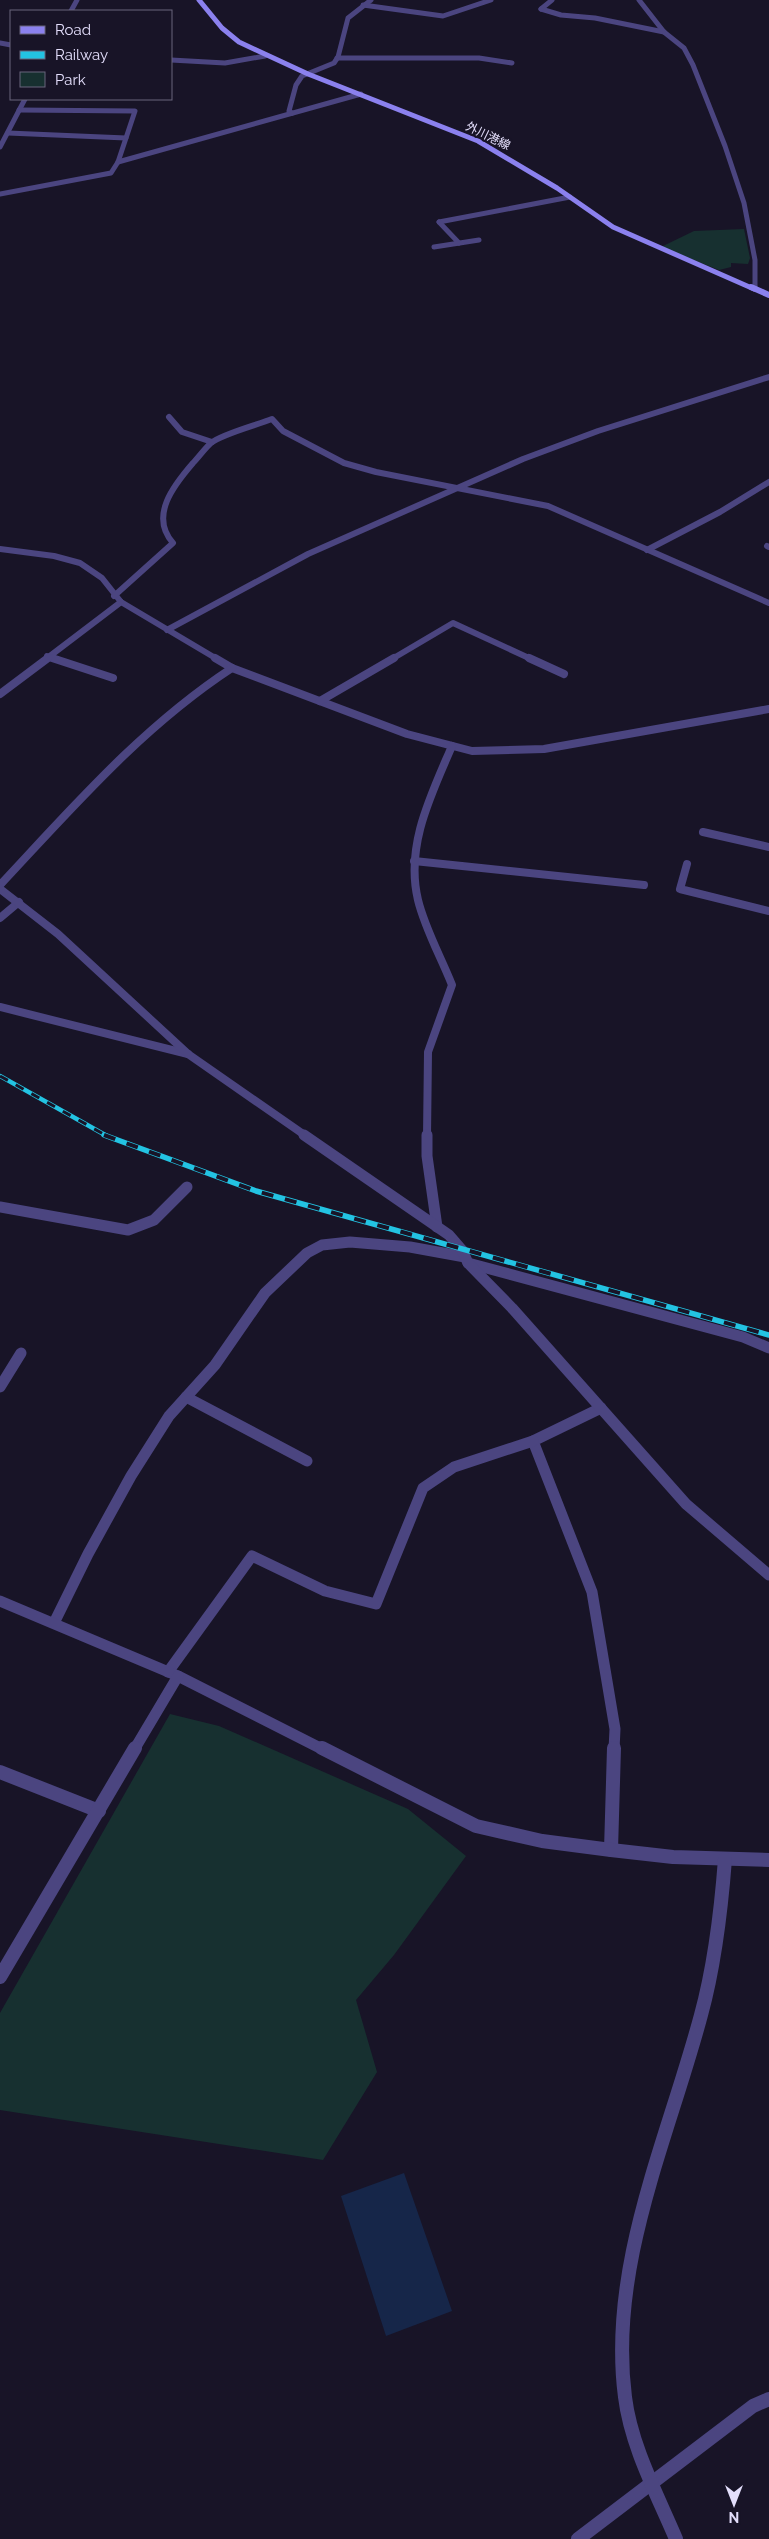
<svg xmlns="http://www.w3.org/2000/svg" width="769" height="2539" font-family="Raleway,'Noto Sans JP',sans-serif">
	<style>
		.green { fill: #173030 }
		.water { fill: #162649 }
		.lines { fill: none; stroke-linecap: round; stroke-linejoin: round }
		.minor-far4 { stroke: #4b4580; stroke-width: 5 }
		.minor-far3 { stroke: #4b4580; stroke-width: 6 }
		.minor-far2 { stroke: #4b4580; stroke-width: 8 }
		.minor-far1 { stroke: #4b4580; stroke-width: 11 }
		.minor { stroke: #4b4580; stroke-width: 14 }
		.tertiary-far3 { stroke: #4b4580; stroke-width: 5 }
		.tertiary-far2 { stroke: #4b4580; stroke-width: 8 }
		.tertiary-far1 { stroke: #4b4580; stroke-width: 11 }
		.tertiary { stroke: #4b4580; stroke-width: 14 }
		.secondary-far1 { stroke: #8b81ee; stroke-width: 5 }
		.secondary { stroke: #8b81ee; stroke-width: 6 }
		.rail-far1-casing { stroke: #23c3e2; stroke-width: 4.5 }
		.rail-casing { stroke: #23c3e2; stroke-width: 5.5 }
		.rail-far1 { stroke: #181427; stroke-width: 3; stroke-dasharray: 9; stroke-linecap: butt }
		.rail { stroke: #181427; stroke-width: 4; stroke-dasharray: 12; stroke-linecap: butt }
		.labels { text-anchor: middle; dominant-baseline: central; stroke-width: 4.5; stroke-linejoin: round; paint-order: stroke }
		.far-street-label { font-size: 12px; fill: #e3defb; stroke: #181427 }
	</style>
	<rect width="100%" height="100%" fill="#181427"/>
	<g class="green">
		<path d="M744,229L750,258L748,264L731,263V267L719,270L661,247L694,231Z"/>
		<path d="M170,1714L219,1726L408,1809L466,1856L394,1955L356,2000L377,2072L323,2160L0,2110V2013Z"/>
	</g>
	<path class="water" d="M404,2173L452,2311L386,2336L341,2196Z"/>
	<g class="lines">
		<g class="minor-far4">
			<path d="M363,5L443,16L491,0"/>
			<path d="M541,9L561,15L595,18L664,32"/>
			<path d="M541,9L552,0"/>
			<path d="M71,11L77,0"/>
			<path d="M0,43L11,45"/>
			<path d="M337,58H479L512,63"/>
			<path d="M171,60L225,63L265,56"/>
			<path d="M292,113L289,111L296,85L302,76L334,63L338,57L348,18L371,0"/>
			<path d="M8,133L126,138"/>
			<path d="M0,147L25,99"/>
			<path d="M118,162L361,94"/>
			<path d="M0,194L111,173L118,162L135,111L19,110"/>
			<path d="M439,222L570,197"/>
			<path d="M439,222L459,243"/>
			<path d="M434,247L479,240"/>
		</g>
		<g class="minor-far3">
			<path d="M169,417L182,432L212,442"/>
			<path d="M767,546L769,547"/>
			<path d="M0,549L54,556L80,563L102,578L121,602L217,659"/>
			<path d="M647,550L720,512L769,482"/>
			<path d="M114,596L173,543C149,516 174,485 193,463C199,457 205,448 211,443C222,434 257,425 272,419L283,431L344,463L376,472L548,506L769,603"/>
			<path d="M167,630L308,554L523,459L598,431L769,377"/>
			<path d="M47,656L56,659"/>
			<path d="M46,659L121,602"/>
			<path d="M392,659L453,623L531,659"/>
		</g>
		<g class="minor-far2">
			<path d="M52,658L113,678"/>
			<path d="M215,658L232,668L407,734L472,751L544,749L769,709"/>
			<path d="M529,658L564,674"/>
			<path d="M0,694L48,658"/>
			<path d="M320,701L394,658"/>
			<path d="M703,832L769,847"/>
			<path d="M414,861L644,885"/>
			<path d="M687,864L680,889L769,911"/>
			<path d="M0,885C73,807 142,727 232,668"/>
			<path d="M0,918L19,902"/>
			<path d="M0,1007L188,1054"/>
			<path d="M427,1136L428,1052L452,985C441,957 425,929 418,900C405,846 431,795 452,746"/>
		</g>
		<g class="minor-far1">
			<path d="M427,1135V1156L437,1227"/>
			<path d="M0,1207L128,1230L154,1220L187,1187"/>
			<path d="M468,1263L743,1337L769,1348"/>
			<path d="M0,1387L21,1353"/>
			<path d="M186,1397L307,1461"/>
			<path d="M601,1408L533,1441L592,1592L615,1729L614,1750"/>
			<path d="M54,1623L88,1554L131,1476L169,1416L215,1365L265,1293L307,1253L322,1245L350,1242L410,1247L465,1257"/>
			<path d="M168,1672L252,1556L325,1591L376,1604L423,1488L454,1467L533,1441"/>
		</g>
		<g class="minor">
			<path d="M0,1772L99,1811"/>
			<path d="M611,1850L614,1748"/>
		</g>
		<path class="tertiary-far3" d="M639,0L664,32L684,48L693,65L725,146L744,203L755,260V289"/>
		<path class="tertiary-far2" d="M0,889L58,934L188,1054L306,1136"/>
		<g class="tertiary-far1">
			<path d="M304,1135L449,1235L462,1250L468,1263L512,1308L686,1504L769,1575"/>
			<path d="M0,1601L178,1676L324,1750"/>
			<path d="M134,1750L178,1676"/>
		</g>
		<g class="tertiary">
			<path d="M322,1748L476,1826L542,1841L611,1850L673,1857L769,1860"/>
			<path d="M0,1977L135,1748"/>
			<path d="M578,2539L753,2406L769,2399"/>
			<path d="M676,2539C657,2494 631,2446 625,2397C608,2266 668,2139 701,2015C715,1964 721,1912 725,1859"/>
		</g>
		<path class="secondary-far1" d="M199,0L222,28L239,42L308,74L478,141L557,188L613,227L754,289"/>
		<path class="secondary" d="M751,287L769,295"/>
		<g class="rail-far1-casing">
			<path id="rail-far1" d="M0,1076L107,1136"/>
		</g>
		<g class="rail-casing">
			<path id="rail" d="M104,1135L256,1191L769,1335"/>
		</g>
		<use href="#rail-far1" class="rail-far1"/>
		<use href="#rail" class="rail"/>
	</g>
	<g class="labels">
		<g class="far-street-label">
			<text transform="translate(488 136) rotate(26)">外川港線</text>
		</g>
	</g>
	<rect x="10" y="10" width="162" height="90" fill="#181427" stroke="#69657c"/>
	<rect x="20" y="26" width="25" height="8" fill="#8b81ee" stroke="#69657c"/>
	<text x="55" y="35" font-size="15" fill="#e3defb">Road</text>
	<rect x="20" y="51" width="25" height="8" fill="#23c3e2" stroke="#69657c"/>
	<text x="55" y="60" font-size="15" fill="#e3defb">Railway</text>
	<rect x="20" y="72" width="25" height="15" fill="#173030" stroke="#69657c"/>
	<text x="55" y="85" font-size="15" fill="#e3defb">Park</text>
	<g transform="translate(734 2504) rotate(180)" stroke="#181427" stroke-width="4" paint-order="stroke">
	<path d="M0-4L9 19L0 12L-9 19Z" fill="#e3defb"/>
	<text y="-8" font-size="14" font-weight="bold" text-anchor="middle" fill="#e3defb">N</text>
	</g>
</svg>
